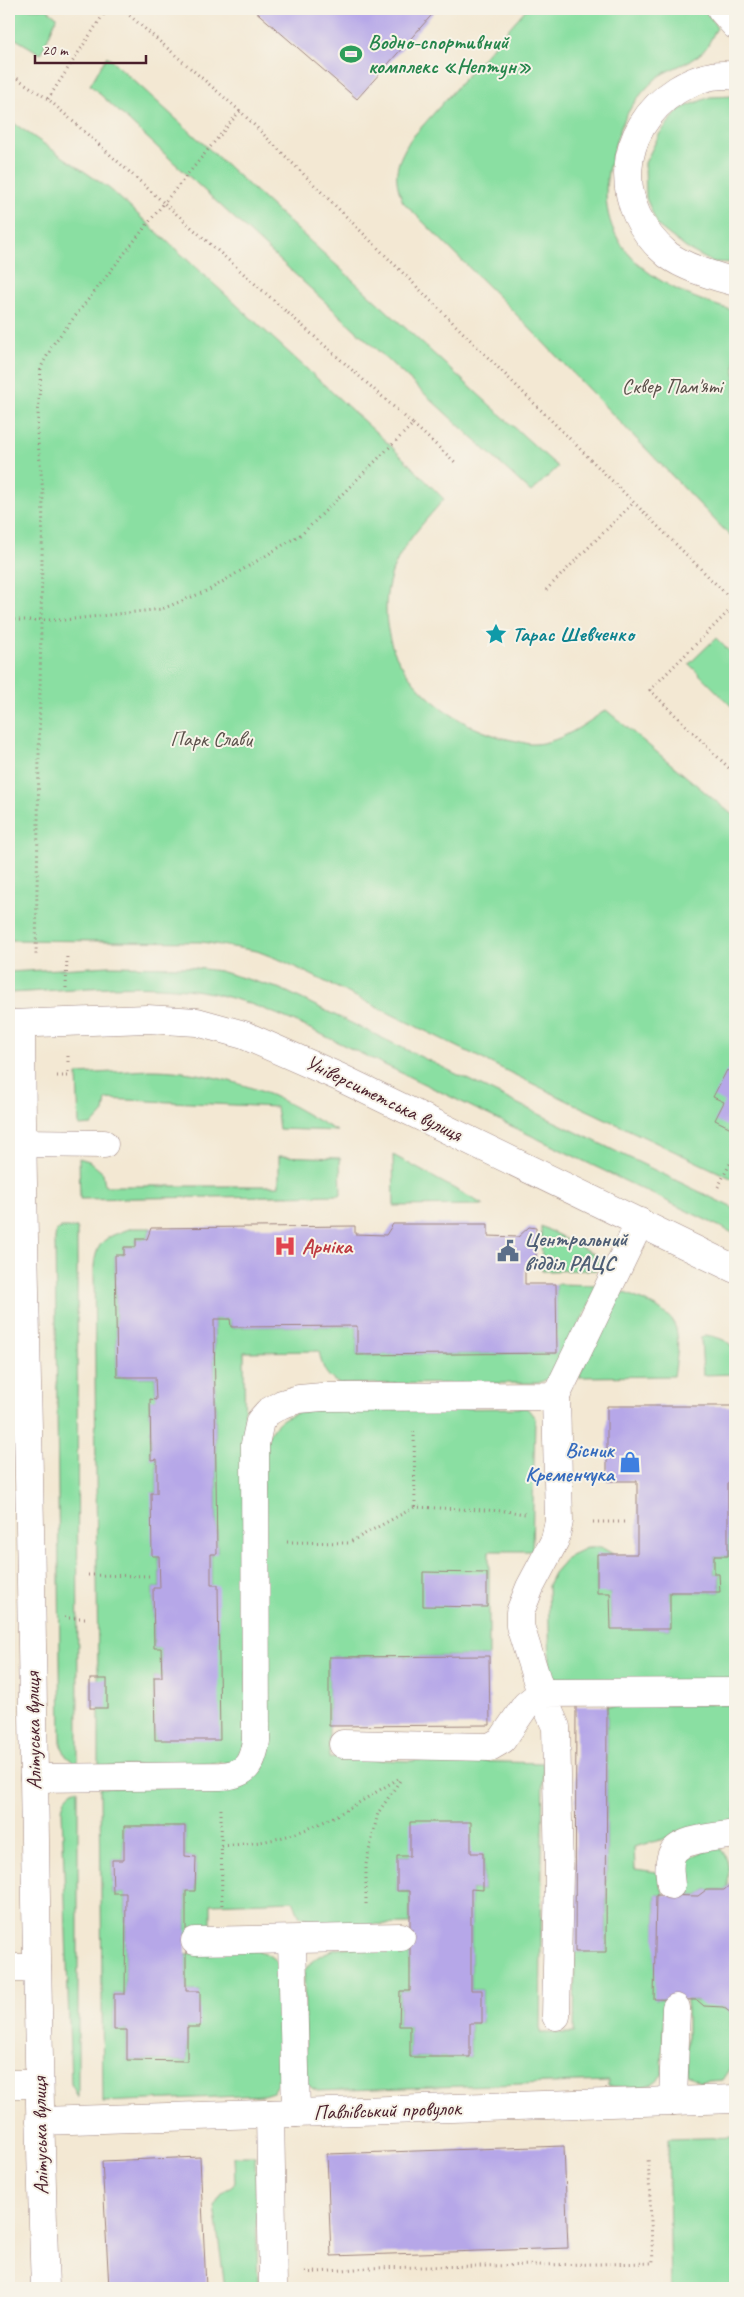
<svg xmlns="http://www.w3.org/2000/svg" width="744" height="2297" font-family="Caveat,sans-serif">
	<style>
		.green { fill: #8adfa2; stroke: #6a7f66 }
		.building { fill: #b6a7e8 }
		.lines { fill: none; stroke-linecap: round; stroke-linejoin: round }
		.minor-casing { stroke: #9e847f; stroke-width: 29 }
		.path { stroke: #9e847f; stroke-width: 3; stroke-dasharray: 1 4; stroke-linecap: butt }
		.minor { stroke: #fff; stroke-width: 28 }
		.labels { text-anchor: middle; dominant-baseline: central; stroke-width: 4; stroke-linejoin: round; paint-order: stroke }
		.leisure-label { font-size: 21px; font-weight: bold; fill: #27864d; stroke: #f7f3e8; text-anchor: start }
		.park-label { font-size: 21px; fill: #5a4f49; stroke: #f7f3e8 }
		.culture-label { font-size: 21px; font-weight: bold; fill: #0d838f; stroke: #f7f3e8; text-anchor: start }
		.street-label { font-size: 21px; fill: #4a1f2b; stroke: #f7f3e8 }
		.service-label { font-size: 21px; font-weight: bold; fill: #4e5e75; stroke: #f7f3e8; text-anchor: start }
		.health-label { font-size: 21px; font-weight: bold; fill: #be3a42; stroke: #f7f3e8; text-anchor: start }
		.shop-label { font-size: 21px; font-weight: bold; fill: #366cbe; stroke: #f7f3e8; text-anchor: end }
	</style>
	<rect width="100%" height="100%" fill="#f7f3e8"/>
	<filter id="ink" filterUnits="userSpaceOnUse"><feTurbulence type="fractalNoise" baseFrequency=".02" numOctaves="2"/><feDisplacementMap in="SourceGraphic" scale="10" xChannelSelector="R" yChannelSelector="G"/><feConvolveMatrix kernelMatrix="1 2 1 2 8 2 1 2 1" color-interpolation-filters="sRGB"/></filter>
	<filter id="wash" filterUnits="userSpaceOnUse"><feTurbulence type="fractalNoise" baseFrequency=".0096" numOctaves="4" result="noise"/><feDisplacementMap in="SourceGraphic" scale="20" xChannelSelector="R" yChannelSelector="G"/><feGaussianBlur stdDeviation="1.12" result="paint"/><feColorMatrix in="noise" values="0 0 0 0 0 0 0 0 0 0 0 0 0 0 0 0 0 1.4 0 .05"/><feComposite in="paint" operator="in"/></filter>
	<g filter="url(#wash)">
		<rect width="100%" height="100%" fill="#f3e8d3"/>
		<g class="green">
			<path d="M9,9H47L57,17L41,54L9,35Z"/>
			<path d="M526,9H705L717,28C713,34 710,42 706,48C697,60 677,66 664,73C653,79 639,96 632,106C621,122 615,144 610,163C588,251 662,291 735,311V541L510,308L403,202C392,175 396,164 410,140Z"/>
			<path d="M107,56L558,467L531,492L90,85Z"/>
			<path d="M735,96V263L712,262L686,248L658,226L646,198L645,163L660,133L680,109L710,97Z"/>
			<path d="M9,120L110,189L391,446L444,499C423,524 396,550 389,583C383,608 386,639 399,661C423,702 470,733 517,741C522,742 530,745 535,744C562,742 585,724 606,710L735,817V1180L568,1101L283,961L257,951L202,942L9,940Z"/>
			<path d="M716,638L735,657V710L689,664Z"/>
			<path d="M109,966L189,967L219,971L281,989L735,1209V1234L302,1025C273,1012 243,1000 212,993C146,980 75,990 9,993V972Z"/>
			<path d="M150,1070C191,1070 235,1080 273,1096C295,1106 316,1120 337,1131L279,1129L276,1107L106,1099L104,1112L92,1125L79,1126L77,1074Z"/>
			<path d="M393,1155L484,1205L394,1206Z"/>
			<path d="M279,1156L340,1158L341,1195L80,1199L79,1158L89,1161L103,1173L105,1186H279Z"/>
			<path d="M541,1226L600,1257L597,1270L542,1271Z"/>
			<path d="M61,1228H77L78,1766L66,1756L61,1744L55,1238L56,1231Z"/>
			<path d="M132,1228H151L147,1239H136V1247H124V1255L115,1256L117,1377H155L156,1400H150L151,1459H157V1493H152L159,1556L160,1588H153L154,1648H161L162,1677H154L155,1740L211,1585V1554L217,1553L214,1319H230L231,1327L357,1326V1355L556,1353V1284L599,1285L553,1376L539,1383L340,1384C325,1377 322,1366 319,1351L244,1352L247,1735L239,1762L99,1767V1708H107L98,1679L94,1266C97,1238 108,1237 132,1228Z"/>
			<path d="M616,1289C634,1298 671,1308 676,1329C680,1344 676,1362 674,1376L579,1377Z"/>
			<path d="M706,1335C736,1341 735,1347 735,1374L703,1375L701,1337Z"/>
			<path d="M527,1408L535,1418L532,1551H489V1656L329,1657V1758L410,1761L442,1758L467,1761L543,1763L540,2033H574L575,1952L606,1951L607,1706L735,1704V1820L634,1847L635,1869L657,1872L664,1895H656L655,1999H664L662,2074C652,2092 627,2086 608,2086V2081L318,2091L312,2088L306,2083L304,1972C323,1937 377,1948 410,1948V1991H400L399,2025L410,2026V2057H470V2023H482V1990H471V1889L483,1890V1854L398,1856L397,1891H410V1924L323,1925L300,1916L293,1901L211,1904V1928L186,1934V1891L195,1890L196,1857L185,1856V1826H124V1860H112L113,1893H126L125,1994H114V2029L127,2030V2060L187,2061V2027L200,1991H186V1954C213,1951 267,1938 280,1968L281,2079L273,2092L263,2095L103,2102L100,1788L242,1786L265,1444C274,1420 287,1414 311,1410Z"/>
			<path d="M728,1482H735V1682L560,1681L552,1675L550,1669L548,1585L554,1573L569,1556L588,1547H601L613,1554L597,1555V1592L610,1593L611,1628L670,1629V1592H720L719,1574H714V1556H728Z"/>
			<path d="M78,1789V2097L71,2084L62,1810C64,1799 67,1792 78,1789Z"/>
			<path d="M719,1847C730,1859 729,1871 728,1887L724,1890H706L698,1896L681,1895C682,1859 684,1857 719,1847Z"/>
			<path d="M687,2000C702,2001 718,2002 731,2013L730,2068L722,2080L699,2082L687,2074Z"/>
			<path d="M735,2137V2288H671L668,2139Z"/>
			<path d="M234,2156H255L258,2288H225L214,2206L222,2193L235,2183Z"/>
		</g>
		<g id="blocks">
			<g class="building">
				<path d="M253,9H437L357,99Z"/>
				<path d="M727,1070L735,1074V1130L715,1120L724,1102L713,1097Z"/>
				<path d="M393,1224H488V1236L518,1237L529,1227L536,1228V1264H525V1284H556L557,1353L357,1355V1326L231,1327L230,1319H214L217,1554H211V1585H218L220,1740H155L154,1677H162L161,1648H154L153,1588H160L159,1556H152L151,1493H157V1459L151,1460L150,1399L156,1400L155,1377H117L115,1255H124V1247H136V1239H147L151,1228L355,1226V1234L386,1235Z"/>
				<path d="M607,1406H735V1482H728V1556H714V1574H719L720,1592H670V1629H611L610,1593H597V1554H637V1481H607Z"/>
				<path d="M423,1572L487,1573V1607L423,1606Z"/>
				<path d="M489,1656L490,1725L329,1726V1657Z"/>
				<rect x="90" y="1679" width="17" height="29"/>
				<path d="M576,1706H607L606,1952H575Z"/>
				<path d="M410,1822H471V1853H483V1890L471,1889V1990H482V2023H470V2057H410V2026H399L400,1991H410V1891H397V1856H410Z"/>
				<path d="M124,1826H185V1856L196,1857L195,1891H186V1991H200V2027H187V2061L127,2060V2030H114V1994H125L126,1893H113L112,1860H124Z"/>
				<path d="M732,1883H735V2013H731L723,2007L704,2006L697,2000L654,1999L656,1895L698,1896L706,1890H724Z"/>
				<path d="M564,2146L568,2248L331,2256L327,2154Z"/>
				<path d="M200,2157L206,2288H109L102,2161Z"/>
			</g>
		</g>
	</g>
	<g filter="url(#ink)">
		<use href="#blocks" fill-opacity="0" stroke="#9e847f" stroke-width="1"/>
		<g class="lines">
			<g class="minor-casing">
				<g id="minor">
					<path d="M721,9L735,25"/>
					<path d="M735,76C714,72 695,79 677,90C616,129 611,208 668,255C685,268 715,276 735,282"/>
					<path d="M9,1024L147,1019L197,1022L244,1035L339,1077L735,1269"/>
					<path d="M21,1024C22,1210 28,1396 31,1583C35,1818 37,2053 45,2288"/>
					<path d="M22,1143L104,1144"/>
					<path d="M343,1744L490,1747L502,1740L526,1705L541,1693L520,1626V1612L530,1587L555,1540L559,1521L556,1396"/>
					<path d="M34,1778L220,1776C246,1775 252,1765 256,1741L255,1444L260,1421L268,1412L282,1404L299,1399L322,1397L556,1396L640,1222"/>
					<path d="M671,1885C670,1875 668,1866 671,1857C676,1838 719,1837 735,1834"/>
					<path d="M292,1940L296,2113"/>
					<path d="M195,1941L401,1937"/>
					<path d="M9,1968H37"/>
					<path d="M556,2016L559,1872L556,1727L541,1693L735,1692"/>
					<path d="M9,2084H39"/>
					<path d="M673,2101L676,2008"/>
					<path d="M270,2114L273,2285"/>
					<path d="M40,2121L735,2099"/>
				</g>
			</g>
			<g class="path">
				<path d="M122,9L240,111L735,603"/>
				<path d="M9,73L48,99L164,203L54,343L41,367L37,432L43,492L36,956"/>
				<path d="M48,99L107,9"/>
				<path d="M413,424L456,463"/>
				<path d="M546,590L634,502"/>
				<path d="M735,605L650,690L735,774"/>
				<path d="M9,620H64L162,609L209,590L303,533L413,424L164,203L240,111"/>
				<path d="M66,988L67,955"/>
				<path d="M57,1076H68V1056"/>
				<path d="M718,1187L735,1154"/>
				<path d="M414,1431L415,1507L506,1511L525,1514"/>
				<path d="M593,1522H625"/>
				<path d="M287,1542L348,1543L415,1507"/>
				<path d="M88,1575L151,1576"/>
				<path d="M64,1618H88"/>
				<path d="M221,1809L222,1908"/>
				<path d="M222,1846C246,1844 270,1842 293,1834C331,1822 364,1799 398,1779"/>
				<path d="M366,1904V1864L378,1813L401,1779"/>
				<path d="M305,2273L367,2268L653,2263L648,2157"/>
			</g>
			<use href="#minor" class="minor"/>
		</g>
	</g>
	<defs>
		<g id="stadium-bare" transform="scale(1.725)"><path d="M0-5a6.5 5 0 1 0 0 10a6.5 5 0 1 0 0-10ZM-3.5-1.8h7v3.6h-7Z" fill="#2e9e5b" stroke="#f7f3e8" stroke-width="2.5" paint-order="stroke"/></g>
		<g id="sight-bare" transform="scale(1.725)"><path d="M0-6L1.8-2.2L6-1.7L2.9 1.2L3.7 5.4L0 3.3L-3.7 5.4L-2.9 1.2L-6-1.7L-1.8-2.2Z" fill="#0f9aa8" stroke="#f7f3e8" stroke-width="2.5" paint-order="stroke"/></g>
		<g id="hospital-bare" transform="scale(1.725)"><path d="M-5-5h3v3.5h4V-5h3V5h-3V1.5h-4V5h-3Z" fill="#e0444e" stroke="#f7f3e8" stroke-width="2.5" paint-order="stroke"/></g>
		<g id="civic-bare" transform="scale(1.725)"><path d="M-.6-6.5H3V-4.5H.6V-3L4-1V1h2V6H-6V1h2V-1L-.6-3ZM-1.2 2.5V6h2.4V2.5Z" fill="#5c6f8a" stroke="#f7f3e8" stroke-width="2.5" paint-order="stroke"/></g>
		<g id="shop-bare" transform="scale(1.725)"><path d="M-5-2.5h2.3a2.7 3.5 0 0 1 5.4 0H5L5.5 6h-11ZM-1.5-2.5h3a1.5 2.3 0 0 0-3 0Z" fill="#3f7fe0" stroke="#f7f3e8" stroke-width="2.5" paint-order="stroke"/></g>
	</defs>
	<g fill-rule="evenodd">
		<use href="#stadium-bare" x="351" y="54"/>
		<use href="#sight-bare" x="496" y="634"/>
		<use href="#hospital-bare" x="285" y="1246"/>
		<use href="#civic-bare" x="508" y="1251"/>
		<use href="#shop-bare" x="630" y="1462"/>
	</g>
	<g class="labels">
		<g class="leisure-label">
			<text x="368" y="42">Водно-спортивний<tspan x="368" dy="24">комплекс «Нептун»</tspan></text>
		</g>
		<g class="park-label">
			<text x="672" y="386">Сквер Пам'яті</text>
			<text x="211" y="739">Парк Слави</text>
		</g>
		<g class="culture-label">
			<text x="512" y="634">Тарас Шевченко</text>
		</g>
		<g class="street-label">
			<text transform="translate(384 1098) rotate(26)">Університетська вулиця</text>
			<text transform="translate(33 1731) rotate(-91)">Алітуська вулиця</text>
			<text transform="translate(387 2110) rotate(-2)">Павлівський провулок</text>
			<text transform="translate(40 2136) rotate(-91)">Алітуська вулиця</text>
		</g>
		<g class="service-label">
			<text x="524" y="1239">Центральний<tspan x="524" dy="24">відділ РАЦС</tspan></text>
		</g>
		<g class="health-label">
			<text x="302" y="1246">Арніка</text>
		</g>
		<g class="shop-label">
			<text x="614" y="1450">Вісник<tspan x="614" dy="24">Кременчука</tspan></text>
		</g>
	</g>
	<rect width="744" height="2297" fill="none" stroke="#f7f3e8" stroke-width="30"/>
	<path d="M35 55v8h111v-8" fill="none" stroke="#4a1f2b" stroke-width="2.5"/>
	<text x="42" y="55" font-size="15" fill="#4a1f2b" stroke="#f7f3e8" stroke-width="4" paint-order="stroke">20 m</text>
</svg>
